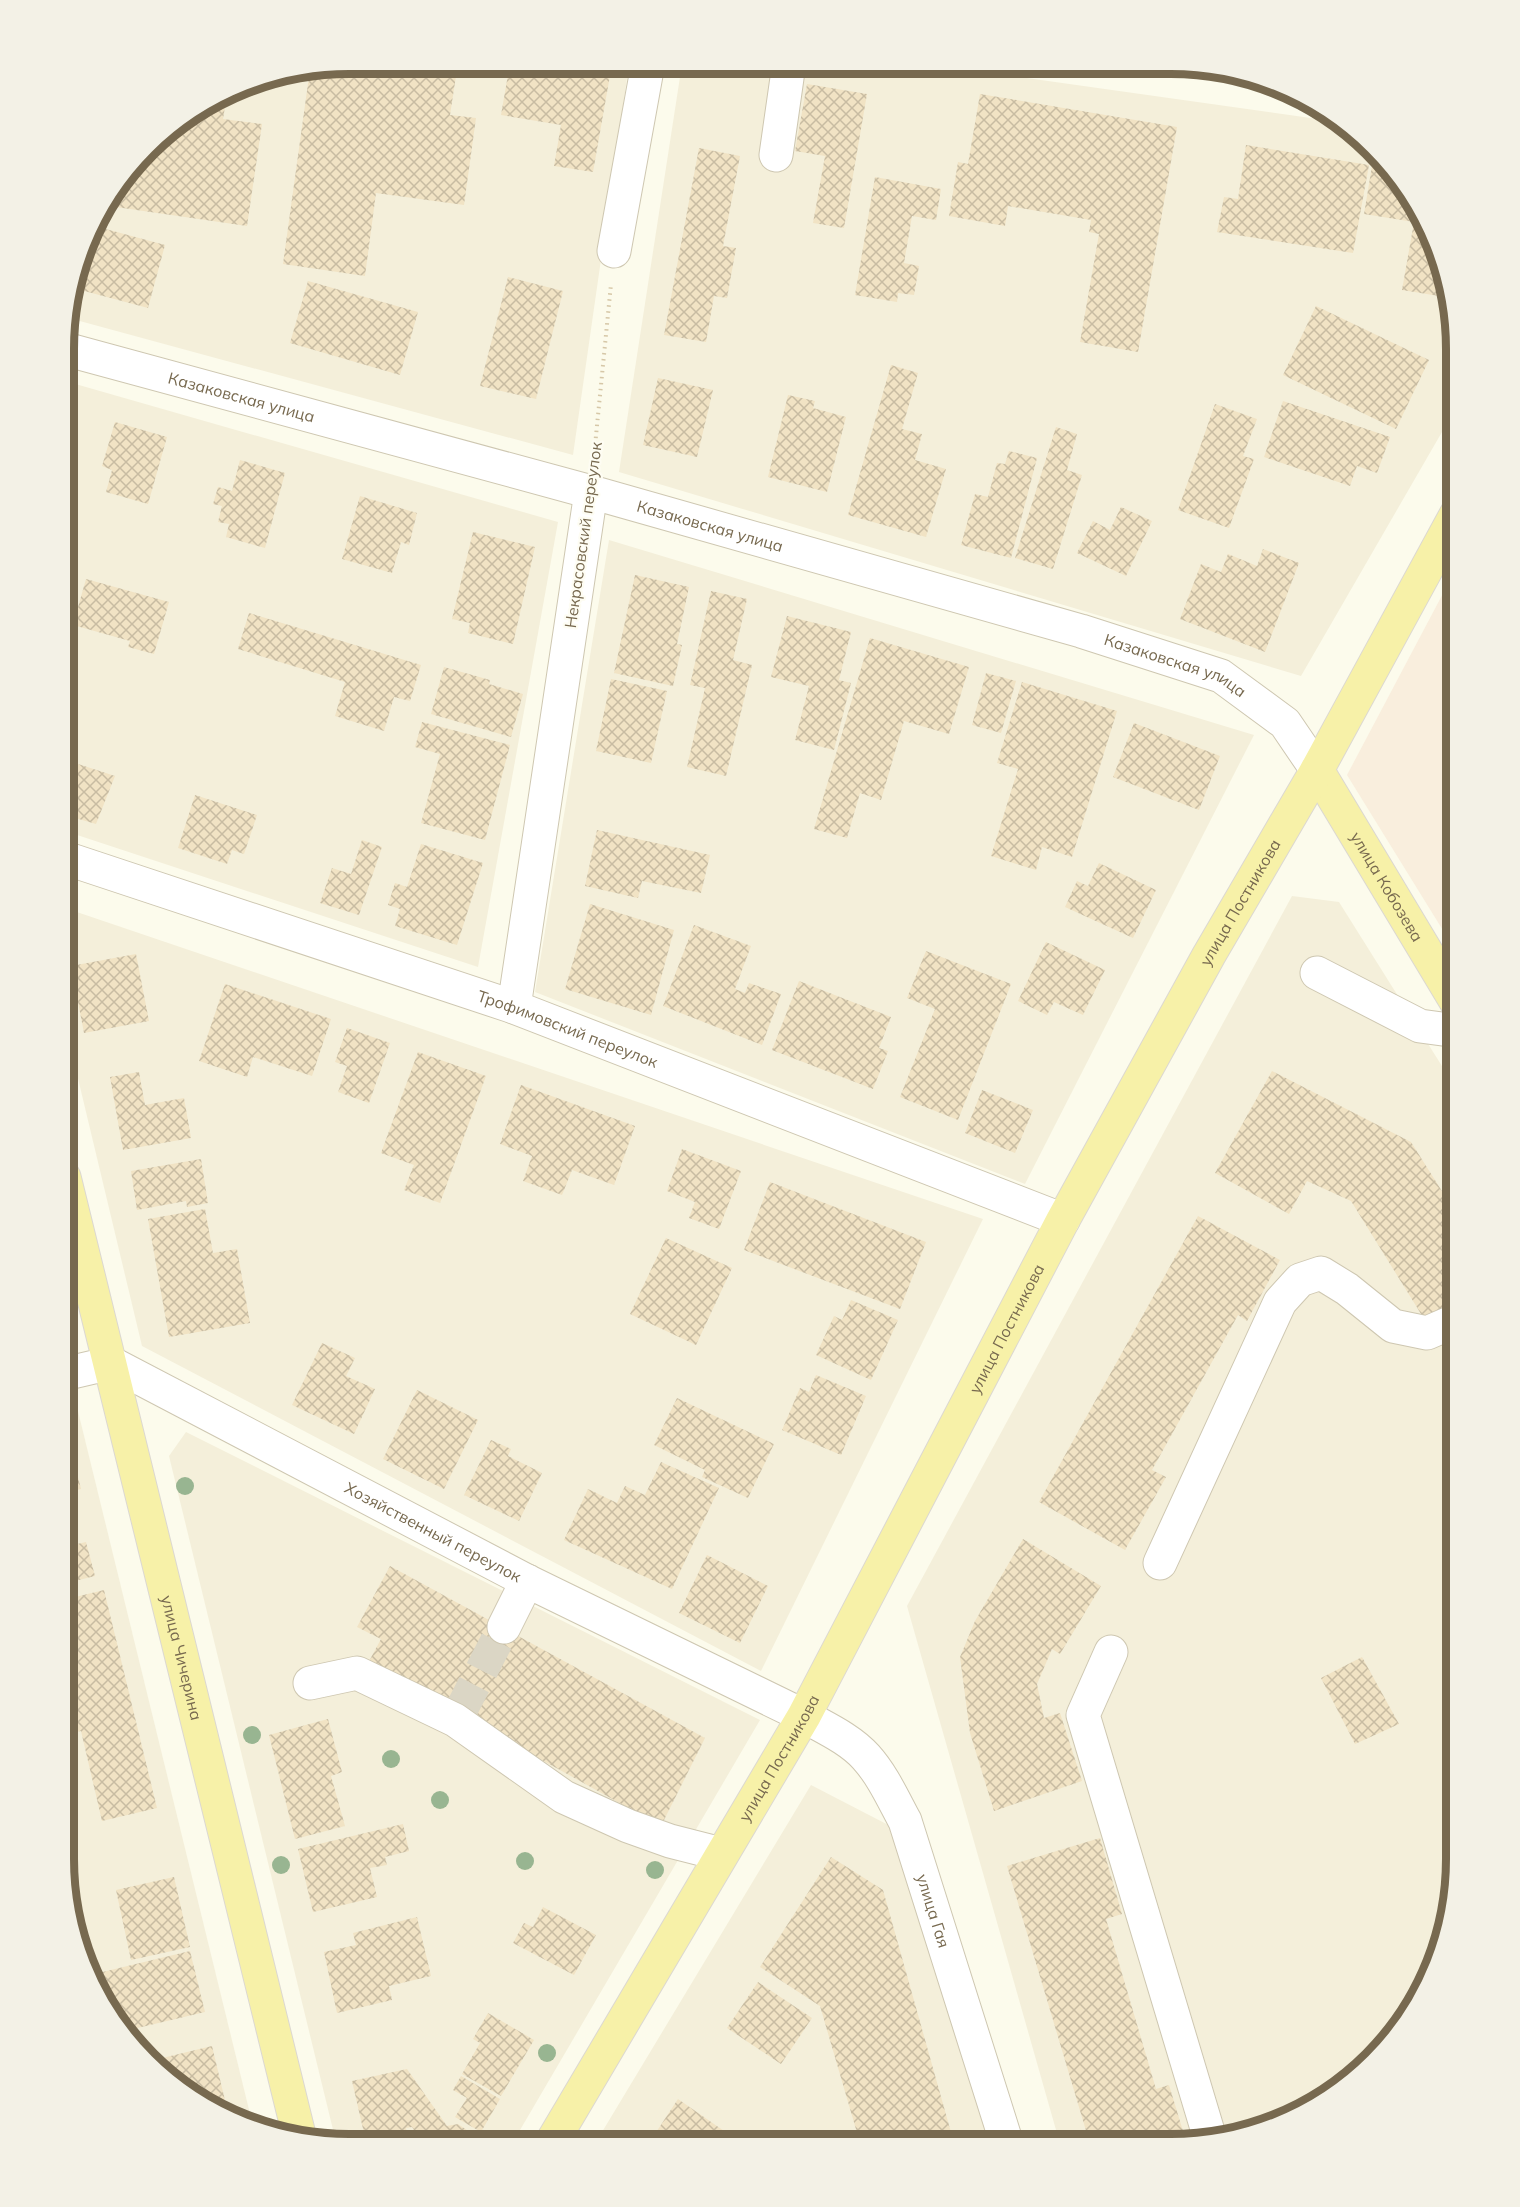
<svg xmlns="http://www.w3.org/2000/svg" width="1520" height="2207" font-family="Mulish,sans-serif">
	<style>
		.residential { fill: #f4efda }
		.commercial { fill: #f9eedd }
		.building { fill: url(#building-cross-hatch) }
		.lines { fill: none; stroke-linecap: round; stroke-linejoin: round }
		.minor-tunnel { stroke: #dbd6c5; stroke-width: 33; stroke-dasharray: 33 16; stroke-linecap: butt }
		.minor-casing { stroke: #cec7b1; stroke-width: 35 }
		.major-casing { stroke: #dcd8d1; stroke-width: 35 }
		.path { stroke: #d6c7a7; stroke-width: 4; stroke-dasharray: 1.5 4.5; stroke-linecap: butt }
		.minor { stroke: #fff; stroke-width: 33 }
		.major { stroke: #f7f1a8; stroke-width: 33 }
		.tree { fill: #98b591 }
		.labels { text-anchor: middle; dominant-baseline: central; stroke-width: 4.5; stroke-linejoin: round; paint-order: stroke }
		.street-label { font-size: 16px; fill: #77694f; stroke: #fefdf3 }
		.rim { fill: none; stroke: #77694f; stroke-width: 8 }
	</style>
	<defs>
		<pattern id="building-cross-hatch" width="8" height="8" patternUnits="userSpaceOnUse" patternTransform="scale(1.5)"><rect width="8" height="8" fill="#f1e3c4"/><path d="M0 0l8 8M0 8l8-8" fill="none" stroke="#c8bca2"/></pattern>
	</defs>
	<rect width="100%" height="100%" fill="#fcfbec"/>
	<g class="residential">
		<path d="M348,63L629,64L573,455L65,317V311L101,206L160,134L256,78Z"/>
		<path d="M682,64L934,65L1346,123L1428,222L1457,348V406L1301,676L619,472Z"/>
		<path d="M65,381L558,522L478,967L65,831Z"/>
		<path d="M609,540L1254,735L1025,1184L535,992Z"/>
		<path d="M1292,896L1339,902L1457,1090L1456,1878L1442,1951L1409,2018L1360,2073L1298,2115L1172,2144H1060L907,1606Z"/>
		<path d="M65,908L983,1219L761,1671L142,1346L64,1020Z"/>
		<path d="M75,1399L253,2126L239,2122L175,2085L92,1985L63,1859L64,1401Z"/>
		<path d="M186,1432L760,1720L513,2142H336L169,1456Z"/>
		<path d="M811,1785L898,1830L991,2143L596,2142Z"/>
	</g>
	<path class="commercial" d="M1457,567V953L1347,775Z"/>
	<g class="building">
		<path d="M348,63H374L372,75L395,78L397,63H458L450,115L476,118L464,205L376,193L365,276L283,264L310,69Z"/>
		<path d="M510,63L612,64L593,172L554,166L561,125L501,115Z"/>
		<path d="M807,84L867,94L844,228L813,223L825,156L795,151Z"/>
		<path d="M980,94L1177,127L1138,352L1080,342L1099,234L1089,232L1091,220L1008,206L1005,226L949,216L958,162L968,164Z"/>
		<path d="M227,95L223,119L262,124L247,226L102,205L160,134Z"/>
		<path d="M1246,145L1369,165L1353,253L1217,232L1224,197L1238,199Z"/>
		<path d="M699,148L740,156L723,246L736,248L727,298L714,296L706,342L664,335Z"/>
		<path d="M1372,166L1383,168L1428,222L1445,297L1402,290L1414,222L1364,214Z"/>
		<path d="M875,177L941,189L936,220L912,216L904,263L919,266L914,295L898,293L897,302L855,295Z"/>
		<path d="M102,228L165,245L148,308L73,288L87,246L97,249Z"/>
		<path d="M508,277L563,291L536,399L480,386Z"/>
		<path d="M308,281L418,312L400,375L290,343Z"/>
		<path d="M1316,306L1429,360L1396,429L1283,375Z"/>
		<path d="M891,365L918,373L902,429L922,434L915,460L946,469L926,537L848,515Z"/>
		<path d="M658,378L713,390L697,457L643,445Z"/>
		<path d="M788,395L815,401L813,408L846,417L827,492L768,477Z"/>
		<path d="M1283,401L1390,437L1377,473L1357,466L1350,486L1264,457Z"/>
		<path d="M1215,404L1257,419L1243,456L1254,459L1229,528L1178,510Z"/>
		<path d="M115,422L167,437L148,504L106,492L112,470L102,466Z"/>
		<path d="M1056,427L1077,434L1067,470L1082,475L1053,569L1015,558Z"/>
		<path d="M1009,451L1037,458L1011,558L961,545L975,494L988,497L997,463L1005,464Z"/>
		<path d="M240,460L285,473L265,548L226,537L229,524L218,522L222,506L213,504L218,487L232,491Z"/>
		<path d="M360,496L417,513L409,545L401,542L392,573L342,559Z"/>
		<path d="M1121,507L1152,521L1126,576L1077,553L1093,521L1110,530Z"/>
		<path d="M473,532L535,547L513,644L468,633L470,623L452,619Z"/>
		<path d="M1263,549L1299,563L1265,652L1180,619L1201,564L1221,572L1228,554L1257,566Z"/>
		<path d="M635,575L689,587L677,644L682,645L673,686L614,673Z"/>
		<path d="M86,579L169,602L154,654L128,647L130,641L73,625Z"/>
		<path d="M711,591L747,599L733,660L752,665L726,776L687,767L705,688L690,685Z"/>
		<path d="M249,613L421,665L410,701L394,697L384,731L335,716L345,682L238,649Z"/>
		<path d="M787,616L851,632L839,680L851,683L834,750L795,740L809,686L771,677Z"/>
		<path d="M870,638L969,667L949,734L904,721L881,800L860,793L847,838L814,829Z"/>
		<path d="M444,667L490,680L489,684L523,694L511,737L431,714Z"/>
		<path d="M986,673L1016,681L1001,733L972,725Z"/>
		<path d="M611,679L667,691L651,763L596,751Z"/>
		<path d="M1022,682L1117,711L1072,857L1042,847L1036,870L991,856L1018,769L997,763Z"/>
		<path d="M422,722L510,745L485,840L421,823L440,754L415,747Z"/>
		<path d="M1134,723L1220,756L1199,810L1113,777Z"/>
		<path d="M65,725H68L75,763L115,776L96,824L65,815Z"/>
		<path d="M195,795L257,815L244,854L232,850L227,864L178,848Z"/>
		<path d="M597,830L710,855L701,893L642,881L638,898L585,886Z"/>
		<path d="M362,840L382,847L359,915L320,903L332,868L351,874Z"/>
		<path d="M421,844L483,863L457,945L395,926L400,909L388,905L395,883L407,887Z"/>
		<path d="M1099,863L1156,890L1133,938L1065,907L1077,881L1088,886Z"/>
		<path d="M590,904L674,930L651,1015L565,989Z"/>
		<path d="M694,925L751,946L735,989L745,993L749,983L781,994L762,1045L663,1006Z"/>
		<path d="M1046,942L1105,970L1083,1015L1054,1002L1047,1015L1018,1001Z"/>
		<path d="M926,951L1011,984L958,1120L900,1097L935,1009L907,998Z"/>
		<path d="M136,954L149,1021L84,1033L71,966Z"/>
		<path d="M799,981L891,1017L879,1048L888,1051L873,1089L772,1050Z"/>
		<path d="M225,984L331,1019L312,1076L253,1057L247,1077L199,1061Z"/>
		<path d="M347,1028L390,1043L369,1103L338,1092L347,1066L335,1062Z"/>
		<path d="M418,1052L486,1076L440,1203L404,1190L414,1165L381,1153Z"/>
		<path d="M1272,1071L1411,1142L1457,1215V1302L1426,1322L1351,1201L1307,1181L1289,1214L1215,1173Z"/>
		<path d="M139,1072L145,1105L184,1098L191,1138L123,1150L110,1077Z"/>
		<path d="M521,1085L635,1126L614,1185L572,1170L562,1195L523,1181L532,1156L500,1144Z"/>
		<path d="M982,1090L1033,1110L1015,1153L965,1133Z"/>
		<path d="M682,1149L741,1171L719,1229L689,1218L695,1202L667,1191Z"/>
		<path d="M201,1159L208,1203L187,1207L186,1201L137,1210L131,1171Z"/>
		<path d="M770,1182L926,1242L900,1309L744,1250Z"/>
		<path d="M205,1209L213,1253L237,1249L250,1323L169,1337L148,1219Z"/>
		<path d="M1198,1216L1280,1260L1247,1321L1238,1315L1152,1470L1166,1477L1125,1550L1039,1502Z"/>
		<path d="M666,1238L732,1268L696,1345L630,1314Z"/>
		<path d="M851,1300L898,1320L871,1380L816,1355L834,1316L842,1320Z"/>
		<path d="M322,1343L355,1358L346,1376L375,1389L354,1434L292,1405Z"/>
		<path d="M816,1375L866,1396L841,1455L782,1430L800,1388L809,1392Z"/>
		<path d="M417,1390L478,1420L444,1489L383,1459Z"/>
		<path d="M677,1398L774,1444L748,1498L702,1477L705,1470L654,1445Z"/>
		<path d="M64,1423L81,1489L64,1493Z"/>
		<path d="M491,1440L511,1449L508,1456L542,1473L519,1521L464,1495Z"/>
		<path d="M661,1462L719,1488L672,1589L564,1540L588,1489L617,1503L625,1486L645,1495Z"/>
		<path d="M1023,1539L1101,1586L1060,1654L1052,1649L1037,1684L1044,1718L1060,1713L1082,1781L994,1811L970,1733L960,1657L975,1621Z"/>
		<path d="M86,1542L95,1576L63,1584L64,1547Z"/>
		<path d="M707,1555L768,1586L740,1643L679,1613Z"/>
		<path d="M390,1566L705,1738L661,1826L459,1714L367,1665L381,1639L357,1627Z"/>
		<path d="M104,1590L157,1808L102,1821L81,1731L63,1735V1600Z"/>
		<path d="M1362,1657L1399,1724L1355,1744L1321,1678Z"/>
		<path d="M328,1719L342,1772L331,1776L345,1826L295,1839L269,1735Z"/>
		<path d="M403,1824L409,1851L385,1857L387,1865L370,1868L377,1897L313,1912L298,1849Z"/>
		<path d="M1100,1838L1122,1914L1106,1919L1156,2089L1169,2085L1186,2141L1172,2144H1090L1007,1866Z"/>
		<path d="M831,1857L883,1890L954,2143H860L820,2006L760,1967Z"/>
		<path d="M174,1877L190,1947L131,1960L116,1890Z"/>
		<path d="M543,1907L596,1935L574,1975L513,1943L524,1923L533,1927Z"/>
		<path d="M417,1917L431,1976L389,1986L392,2000L337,2013L324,1952L356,1945L353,1933Z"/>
		<path d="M190,1951L205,2012L129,2030L92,1985L90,1975Z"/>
		<path d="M758,1982L812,2018L781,2064L727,2028Z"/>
		<path d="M488,2013L534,2040L501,2096L462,2074L480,2043L473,2039Z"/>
		<path d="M212,2046L229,2117L175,2085L154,2060Z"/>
		<path d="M407,2069L447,2126L458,2124L474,2135L470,2142H422L412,2127L406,2128L409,2142H366L352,2081Z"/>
		<path d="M461,2076L500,2099L481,2132L455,2117L467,2098L453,2090Z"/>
		<path d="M678,2099L737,2140L736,2143H649Z"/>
	</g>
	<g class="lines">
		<path class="minor-tunnel" d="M459,1714L504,1627"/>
		<g class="minor-casing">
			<g id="minor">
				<path d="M776,155L789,64"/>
				<path d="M614,251L648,64"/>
				<path id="s1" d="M65,349L591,492L1081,631L1221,676L1285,723L1317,770"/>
				<path id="s2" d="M65,858L514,1007L1063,1220"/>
				<path d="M1317,973L1420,1026L1457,1031"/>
				<path d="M514,1007L591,492"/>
				<path id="s3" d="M64,1374L111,1363L527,1581L804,1716C825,1728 850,1739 866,1757C883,1776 893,1799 905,1821L1007,2144"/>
				<path d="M1160,1563L1280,1302L1300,1280L1321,1273L1347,1289L1393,1326L1427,1333L1457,1320"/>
				<path d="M504,1627L527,1581"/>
				<path d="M1111,1652L1083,1715L1209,2135"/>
				<path d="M310,1683L357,1673L455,1720L564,1797L628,1826L670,1841L721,1854"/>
			</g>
		</g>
		<g class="major-casing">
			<g id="major">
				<path id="s4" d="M1317,770L1457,1003"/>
				<path id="s5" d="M64,1177L300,2139"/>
				<path id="s6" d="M552,2142L804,1716L1063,1220L1209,955L1317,770L1457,513"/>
			</g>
		</g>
		<path class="path" d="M594,456L611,284"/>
		<use href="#minor" class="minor"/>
		<use href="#major" class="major"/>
	</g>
	<g class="tree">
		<circle cx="185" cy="1486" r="9"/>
		<circle cx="252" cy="1735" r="9"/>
		<circle cx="391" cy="1759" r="9"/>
		<circle cx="440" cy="1800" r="9"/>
		<circle cx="525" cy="1861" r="9"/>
		<circle cx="281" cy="1865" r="9"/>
		<circle cx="655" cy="1870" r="9"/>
		<circle cx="547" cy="2053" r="9"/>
	</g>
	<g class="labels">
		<g class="street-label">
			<text stroke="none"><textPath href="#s1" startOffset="183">Казаковская улица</textPath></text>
			<text stroke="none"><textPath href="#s1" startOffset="669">Казаковская улица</textPath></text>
			<text transform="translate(583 535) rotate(-82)">Некрасовский переулок</text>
			<text stroke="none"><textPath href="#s1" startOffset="1155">Казаковская улица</textPath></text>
			<text stroke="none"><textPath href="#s4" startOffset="136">улица Кобозева</textPath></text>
			<text stroke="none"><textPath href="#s6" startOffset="1418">улица Постникова</textPath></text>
			<text stroke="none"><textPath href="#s2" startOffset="531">Трофимовский переулок</textPath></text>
			<text stroke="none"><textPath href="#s6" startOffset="932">улица Постникова</textPath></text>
			<text stroke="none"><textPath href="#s3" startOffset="412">Хозяйственный переулок</textPath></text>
			<text stroke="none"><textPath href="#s5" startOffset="495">улица Чичерина</textPath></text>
			<text stroke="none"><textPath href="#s6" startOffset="446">улица Постникова</textPath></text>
			<text stroke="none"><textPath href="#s3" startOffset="1070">улица Гая</textPath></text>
		</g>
	</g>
	<path d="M0 0H1520V2207H0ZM349 74H1171A275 275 0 0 1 1446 349V1859A275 275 0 0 1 1171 2134H349A275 275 0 0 1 74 1859V349A275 275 0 0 1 349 74Z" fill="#f3f1e6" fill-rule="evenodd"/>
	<path class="rim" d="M349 74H1171A275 275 0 0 1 1446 349V1859A275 275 0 0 1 1171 2134H349A275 275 0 0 1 74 1859V349A275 275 0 0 1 349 74Z"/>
</svg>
